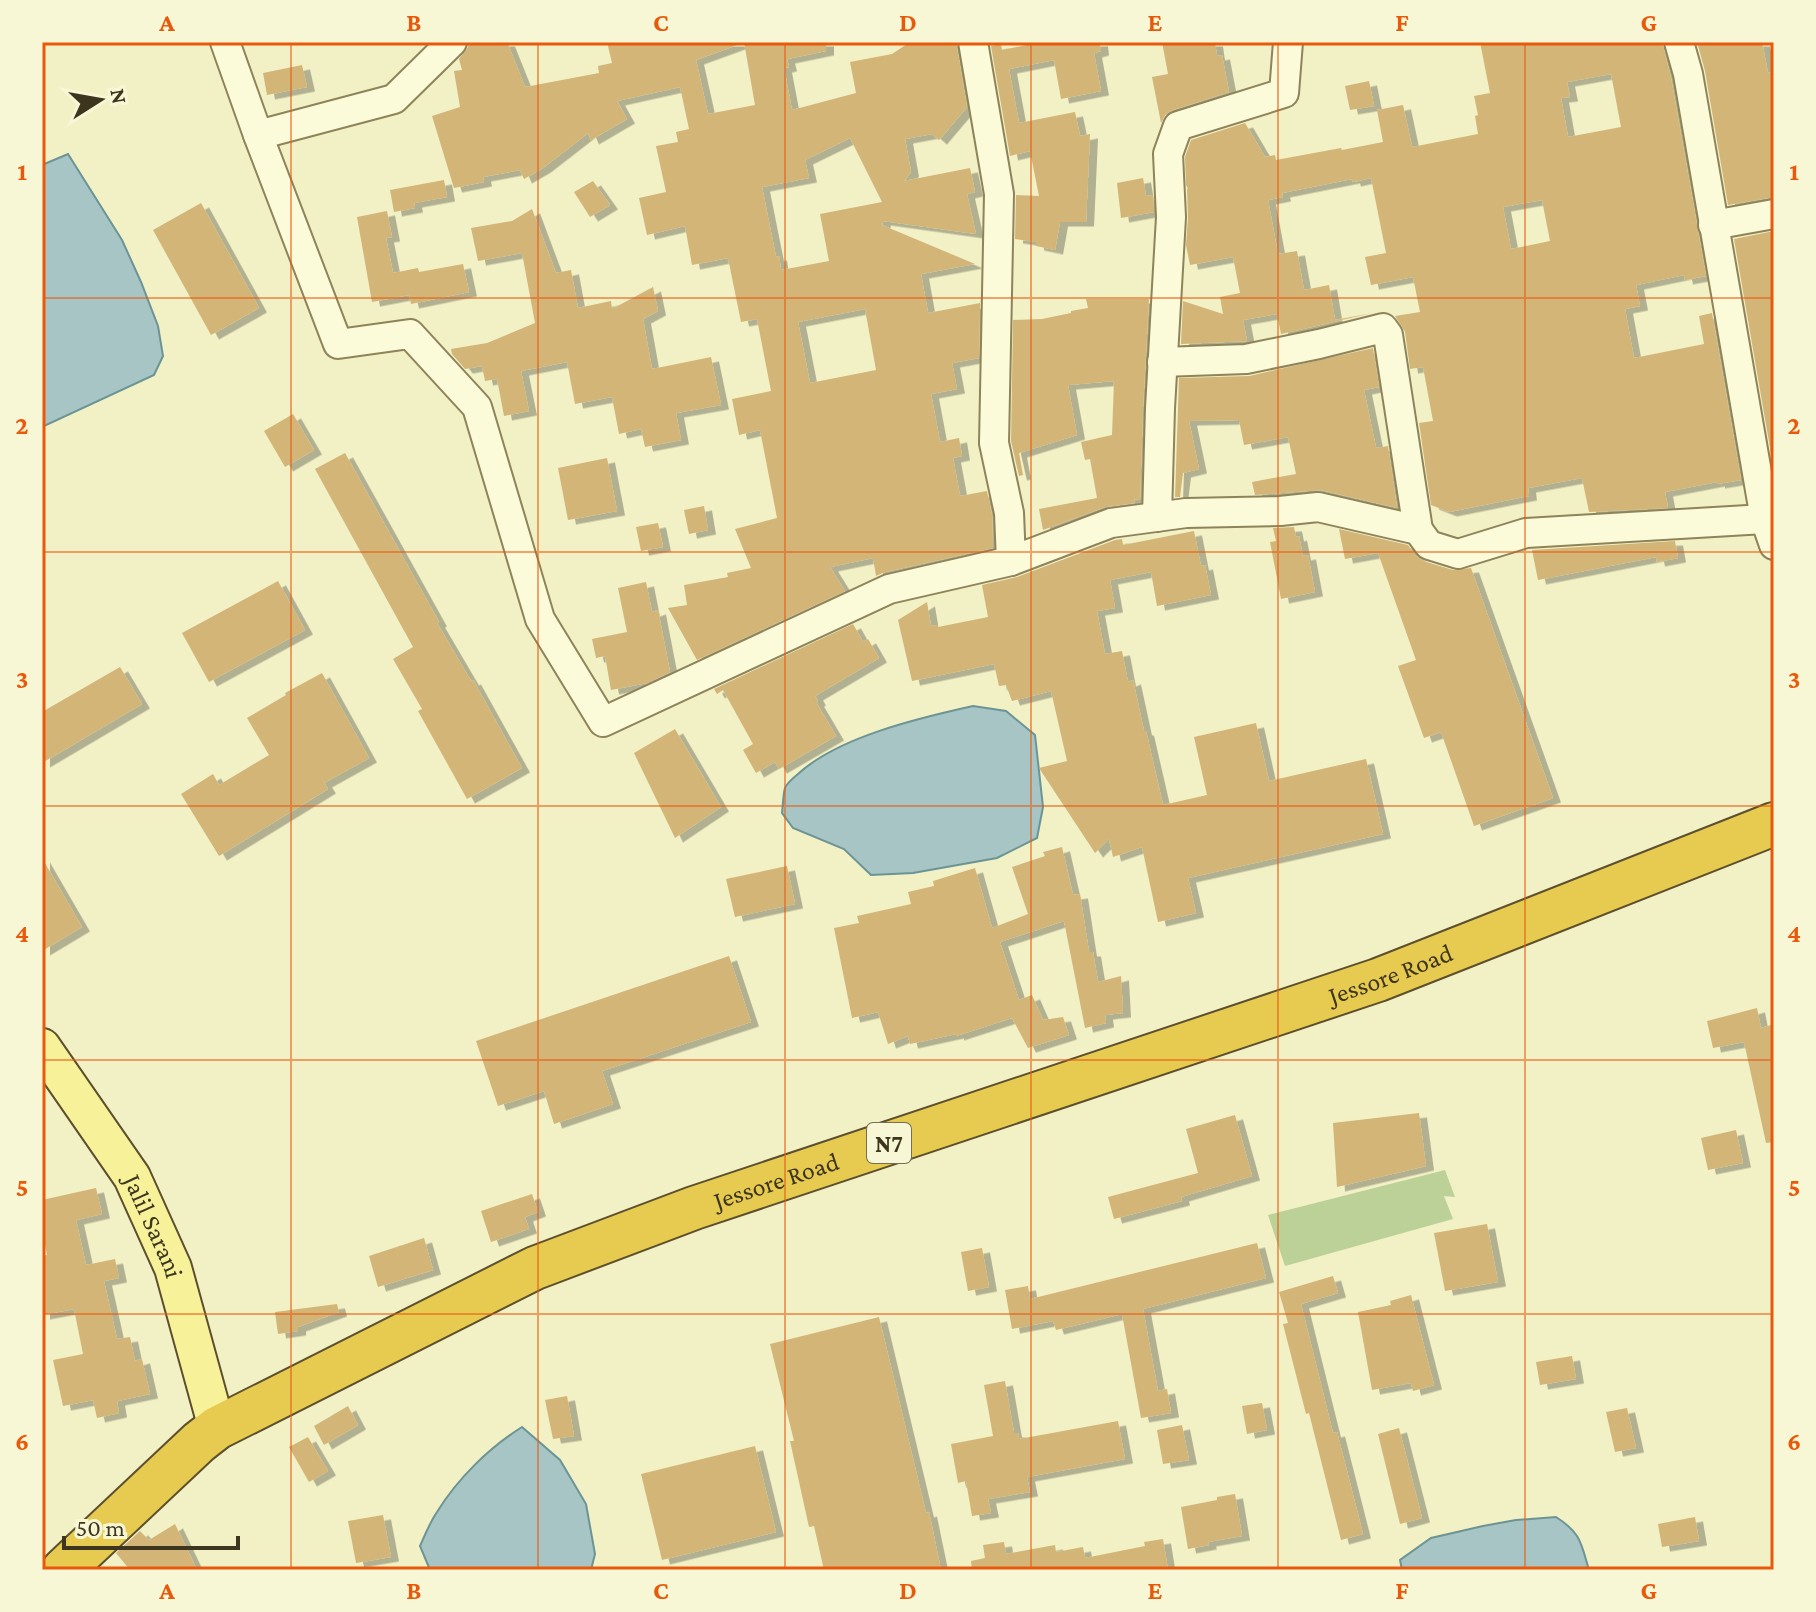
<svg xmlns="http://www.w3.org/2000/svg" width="1816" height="1612" font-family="'Crimson Pro',serif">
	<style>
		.green { fill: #bbd197 }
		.water { fill: #a7c5c4; stroke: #6c9494; stroke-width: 2 }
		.building { fill: #d3b578; fill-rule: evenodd; filter: url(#shadow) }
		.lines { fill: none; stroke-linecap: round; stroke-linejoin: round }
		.minor-casing { stroke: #8e8359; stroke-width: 32 }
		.major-casing { stroke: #5c4f2d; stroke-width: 40 }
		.highway-casing { stroke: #5c4f2d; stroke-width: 46 }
		.minor { stroke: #fbfad9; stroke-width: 28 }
		.major { stroke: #f7f29a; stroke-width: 36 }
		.highway { stroke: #e7cb50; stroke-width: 42 }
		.grid { fill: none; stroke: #e8590c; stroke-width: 2; stroke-opacity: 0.55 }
		.labels { text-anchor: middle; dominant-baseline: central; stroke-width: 6; stroke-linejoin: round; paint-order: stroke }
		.shield { fill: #f8f7d5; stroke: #756f55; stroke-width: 2 }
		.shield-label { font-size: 24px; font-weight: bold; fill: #3d351e }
		.street-label { font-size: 26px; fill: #3d351e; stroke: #f8f7d5 }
		.neatline { fill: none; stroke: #e8590c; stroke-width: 3 }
		.grid-label { font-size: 26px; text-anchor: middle; font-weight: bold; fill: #e8590c }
	</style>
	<defs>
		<filter id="shadow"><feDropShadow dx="8" dy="4.5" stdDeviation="0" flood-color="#0004"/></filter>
	</defs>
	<rect width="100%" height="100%" fill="#f2f0c5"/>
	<path class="green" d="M1445,1170L1455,1197L1444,1196L1453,1219L1285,1266L1268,1215Z"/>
	<g class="water">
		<path d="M68,154L122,240L141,282L158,326L163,356L154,375L42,427V165Z"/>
		<path d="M973,706L1006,711L1035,735L1043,807L1037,838L997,858L913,873L871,875L844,849L793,828L782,813C783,805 783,795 785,788C787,783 793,778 798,774C838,737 919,718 973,706Z"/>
		<path d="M522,1427L560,1460L586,1504L595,1554L591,1570H430L420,1546C425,1535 430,1522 437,1512C458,1478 489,1448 522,1427Z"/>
		<path d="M1556,1517C1581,1533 1581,1543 1589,1570H1402L1400,1560L1431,1538L1483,1526L1516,1520Z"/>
	</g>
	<g class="building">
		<path d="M469,42H507L525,87L599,73L598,66L612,63L607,42H740V44L696,60L708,114L755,105L744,42H826V51L787,59L789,67L784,68L792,110L856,93L850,62L892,54L910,42H956L967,107L939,140L932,134L905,139L911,172L904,181L970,168L975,192L967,194L976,234L883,221L882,225L975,264L921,274L928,313L980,303L979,358L952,363L957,389L931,394L940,442L959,438L962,456L953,458L960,496L987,491L992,515L993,548L885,572L876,576L873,558L830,567L845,591L697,660L668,608L687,605L684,585L728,577L727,573L751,568L735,529L777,518L760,430L739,435L732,399L771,391L757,319L741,322L728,258L692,265L685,226L647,235L639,198L666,192L656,146L678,142L676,132L689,129L680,87L617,101L627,119L591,140L588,133L543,168L524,179L520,170L483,177L484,182L454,188L432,116L460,107L454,71L462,70L459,59L468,47ZM850,138L882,202L820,214L829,261L781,270L779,256L776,257L762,187L809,178L805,160ZM865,309L876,370L810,383L798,322Z"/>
		<path d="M1041,42H1100L1101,51L1094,53L1101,91L1061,99L1054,60L1009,69L1019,123L1075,112L1080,136L1090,134L1086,222H1060L1055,250L1036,246V242L1015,239L1016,195L1039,196L1030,151L1010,156L991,46L1001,44L1002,50Z"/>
		<path d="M1162,42H1215L1217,56L1222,55L1229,92L1173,110L1166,114L1161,123L1152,77L1168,74Z"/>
		<path d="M1480,42H1662L1671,78L1706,276L1685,280L1684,275L1636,285L1640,306L1625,309L1634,358L1704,344L1699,316L1712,313L1741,480L1717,484V482L1665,492L1668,508L1589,512L1582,478L1528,488L1529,496L1449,512L1431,505L1419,423L1433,421L1423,367L1410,369L1405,332L1395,316L1420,312L1413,277L1371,285L1365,257L1386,253L1371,178L1353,182L1352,179L1282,193L1283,197L1268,200L1278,254L1297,251L1304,290L1329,285L1335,320L1372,313L1281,334L1277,314L1243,320L1247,341L1181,344L1183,301L1223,314L1220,297L1240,293L1233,257L1190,265L1186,245L1188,218L1187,189H1188L1186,185L1185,157L1191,140L1245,123L1265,157L1275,155L1276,160L1341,148L1342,150L1383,142L1377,110L1403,105L1412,147L1478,134L1475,116L1478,115L1474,96L1490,93ZM1611,74L1621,127L1568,137L1561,98L1570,97L1567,82ZM1542,200L1550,241L1511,249L1503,207Z"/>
		<path d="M1697,42H1762L1768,73L1774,72V197L1728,205L1705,71Z"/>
		<path d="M302,65L307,87L267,95L263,73Z"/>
		<path d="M1369,81L1374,106L1350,110L1345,86Z"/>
		<path d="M1143,178L1146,196L1153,195L1154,212L1121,218L1117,183Z"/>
		<path d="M444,180L447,197L414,203L415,208L394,212L390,190Z"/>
		<path d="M593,181L610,205L590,217L574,192Z"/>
		<path d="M201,203L259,308L211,335L153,230Z"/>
		<path d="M532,209L556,273L571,270L578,308L611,301L612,309L653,287L658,311L643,319L652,369L711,357L721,405L676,413L681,440L645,447L641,429L619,434L612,397L575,404L567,362L521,371L529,411L504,416L497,379L485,381L482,366L465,369L452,354L451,349L487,343L535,323L522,253L478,261L471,228L512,221Z"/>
		<path d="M387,211L392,237L386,238L393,273L418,268L419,272L463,264L469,292L411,304L409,295L372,302L357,217Z"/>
		<path d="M1774,231V471L1734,239Z"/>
		<path d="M1086,299H1149L1143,407L1140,500L1134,499L1135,503L1105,507L1043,530L1039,509L1097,498L1090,459L1085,460L1081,442L1112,435L1114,381L1068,385L1077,435L1019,453L1023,475L1019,476L1011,441L1013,320L1042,319L1071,313V311L1088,308Z"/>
		<path d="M1373,348L1379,387L1364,390L1376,448L1388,446L1397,508L1321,490L1255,495L1252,482L1296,474L1288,437L1244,445L1239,420L1189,421L1199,469L1183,473L1180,497H1175L1179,378L1249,376Z"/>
		<path d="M293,414L314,450L285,467L264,431Z"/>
		<path d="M345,453L439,622L437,623L471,681L473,680L522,768L467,799L418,711L422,709L393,659L413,647L315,469Z"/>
		<path d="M607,458L617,511L568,520L558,468Z"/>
		<path d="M704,506L708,530L689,534L684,510Z"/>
		<path d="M658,523L663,547L641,551L636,527Z"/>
		<path d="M1294,527L1296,537L1299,536L1303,556L1308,555L1315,592L1281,599L1270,542L1276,541L1273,528Z"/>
		<path d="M1339,529L1408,545L1415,555L1423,561L1453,570L1471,568L1553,798L1474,826L1441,732L1424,738L1398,666L1416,660L1378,553L1345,559Z"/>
		<path d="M1194,531L1201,566L1205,565L1211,595L1157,606L1151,572L1110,580L1115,608L1097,611L1105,654L1122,651L1128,682L1133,680L1144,731H1146L1163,805L1207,795L1194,737L1256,723L1269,781L1366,759L1383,834L1188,878L1196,913L1158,922L1142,847L1113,857L1109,839L1095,853L1039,768L1067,761L1051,691L1012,701L1006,685L999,686L994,664L912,681L898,620L927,602L931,626L938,625V627L988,617L982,585L1017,577L1115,540L1122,539L1123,545Z"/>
		<path d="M1675,541L1678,558L1657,562L1656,557L1538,580L1532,550Z"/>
		<path d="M278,581L305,630L209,682L182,633Z"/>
		<path d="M646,582L652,612L658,610L670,672L647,683L611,690L605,656L596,658L592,639L627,632L618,588Z"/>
		<path d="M853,624L863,642L868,639L879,658L815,696L818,701L816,702L836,736L779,769L775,762L756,773L743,750L753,744L723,690L717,694L714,689Z"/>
		<path d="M120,667L142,704L42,763V712Z"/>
		<path d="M322,673L369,758L324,783L328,789L219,856L181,794L213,774L219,785L269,755L247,718L286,695L285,693Z"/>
		<path d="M675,729L721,807L675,838L634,753Z"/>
		<path d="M1062,847L1073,895L1080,894L1089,952H1093L1098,982L1121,976L1123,1013L1105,1015L1106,1023L1085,1028L1064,921L1000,942L1019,1000L1032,995L1043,1020L1063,1017L1069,1035L1028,1048L1012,1018L956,1036V1034L910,1044L908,1036L888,1044L878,1012L852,1018L834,928L859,923L857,916L911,904L908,892L934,886L933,881L975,868L992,928L1028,914L1012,867L1045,856L1043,852Z"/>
		<path d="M42,858L82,927L42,951Z"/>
		<path d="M787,866L795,904L735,917L726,879Z"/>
		<path d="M729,956L751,1022L602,1071L613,1104L554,1124L544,1091L498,1106L476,1041Z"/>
		<path d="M1757,1008L1761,1028L1774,1024V1142L1766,1143L1744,1042L1713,1048L1707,1021Z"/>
		<path d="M1419,1113L1426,1166L1337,1187L1333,1123Z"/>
		<path d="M1235,1115L1252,1176L1181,1197L1182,1201L1114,1219L1108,1197L1198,1173L1186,1129Z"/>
		<path d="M1736,1130L1743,1163L1708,1170L1701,1138Z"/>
		<path d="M96,1188L102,1214L76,1220L86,1265L115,1259L119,1278L104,1281L117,1339L130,1337L135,1361L142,1359L150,1394L117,1401L119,1413L97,1418L93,1400L63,1406L53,1360L83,1354L74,1309L42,1315V1256L47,1255L42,1230V1200Z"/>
		<path d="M532,1194L538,1212L525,1217L529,1229L491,1242L481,1211Z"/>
		<path d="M1487,1224L1498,1282L1445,1291L1434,1233Z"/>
		<path d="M424,1238L433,1270L378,1287L369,1256Z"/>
		<path d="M1257,1243L1266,1278L1143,1309L1158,1391L1167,1389L1171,1413L1141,1418L1122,1314L1056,1330L1053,1321L1012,1329L1005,1290L1028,1286L1030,1299Z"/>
		<path d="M982,1248L989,1287L968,1291L961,1252Z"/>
		<path d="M1333,1276L1338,1293L1301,1304L1333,1433L1337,1432L1363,1534L1341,1540L1309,1413L1306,1414L1283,1324L1288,1323L1279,1292Z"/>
		<path d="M1411,1295L1434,1385L1413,1391L1411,1383L1372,1390L1358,1312L1391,1305L1390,1301Z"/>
		<path d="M337,1304L339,1312L298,1327V1331L278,1334L275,1312Z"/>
		<path d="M879,1317L926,1513L929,1512L941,1570H824L814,1526L809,1527L790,1441H794L770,1344Z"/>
		<path d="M1572,1356L1576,1379L1540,1385L1536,1362Z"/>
		<path d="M1005,1381L1014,1433H1018L1019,1439L1118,1421L1125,1459L1027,1477L1030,1492L988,1499L991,1513L972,1516L966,1481L958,1483L951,1444L993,1436L984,1385Z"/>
		<path d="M567,1396L574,1436L553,1439L545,1400Z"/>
		<path d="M1262,1403L1267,1430L1247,1434L1242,1406Z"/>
		<path d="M348,1406L358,1425L324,1445L314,1426Z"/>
		<path d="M1627,1408L1636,1448L1615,1452L1606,1412Z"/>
		<path d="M1182,1425L1189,1460L1163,1464L1157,1430Z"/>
		<path d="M1399,1428L1422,1518L1400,1524L1378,1434Z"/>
		<path d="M308,1437L328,1471L309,1482L289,1447Z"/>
		<path d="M755,1446L776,1532L662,1560L641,1474Z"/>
		<path d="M1235,1494L1242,1536L1208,1542L1209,1545L1188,1549L1181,1507L1217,1500V1497Z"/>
		<path d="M383,1515L391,1557L356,1563L348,1521Z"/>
		<path d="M1695,1517L1699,1541L1662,1547L1658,1524Z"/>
		<path d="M175,1524L197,1570H130L116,1553L140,1531L149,1540Z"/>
		<path d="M1163,1539L1168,1570H972L971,1561L985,1558L983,1545L1004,1542L1006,1554L1055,1545L1056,1552L1083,1547L1085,1558L1145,1546L1144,1542Z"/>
	</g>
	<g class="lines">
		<g class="minor-casing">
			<g id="minor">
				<path d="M225,42L258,135L338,344L410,334L477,407L540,619L603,722L889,589L1011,561L1111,523L1186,513L1280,511L1318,507L1418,530L1429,545L1458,554L1526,533L1765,519"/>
				<path d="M973,42L999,194L994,443L1009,513L1011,561"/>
				<path d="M1679,42L1688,74L1765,519L1774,545"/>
				<path d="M258,135L394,99L452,42"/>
				<path d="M1713,225L1774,214"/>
				<path d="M1162,362L1246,359L1319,344L1383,328L1388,335L1418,530"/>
				<path d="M1157,517L1160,408L1171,217L1168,154L1178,126L1284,93L1288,42"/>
			</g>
		</g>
		<g class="major-casing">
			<g id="major">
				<path id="s1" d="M42,1047L132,1177L173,1268L217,1428"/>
			</g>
		</g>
		<g class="highway-casing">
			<g id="highway">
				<path id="s2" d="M63,1570L199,1442L217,1428L535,1268L694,1208L1378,980L1774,824"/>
			</g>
		</g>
		<use href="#minor" class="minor"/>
		<use href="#major" class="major"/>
		<use href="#highway" class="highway"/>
	</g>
	<path class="grid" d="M291,42V1570M538,42V1570M785,42V1570M1031,42V1570M1278,42V1570M1525,42V1570M42,298H1774M42,552H1774M42,806H1774M42,1060H1774M42,1314H1774"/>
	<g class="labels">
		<rect class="shield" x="867" y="1123" width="44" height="40" rx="6"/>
		<g class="shield-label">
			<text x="889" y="1143">N7</text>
		</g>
		<g class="street-label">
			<text stroke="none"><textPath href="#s2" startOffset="1470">Jessore Road</textPath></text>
			<text stroke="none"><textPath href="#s2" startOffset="822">Jessore Road</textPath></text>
			<text stroke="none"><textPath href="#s1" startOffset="212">Jalil Sarani</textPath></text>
		</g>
	</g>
	<rect width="1816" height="1612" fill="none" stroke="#f8f7d5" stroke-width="88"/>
	<g transform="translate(100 100) rotate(79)" stroke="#f8f7d5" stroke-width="6" paint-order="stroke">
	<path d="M0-6L14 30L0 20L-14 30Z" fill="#3d351e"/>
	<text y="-12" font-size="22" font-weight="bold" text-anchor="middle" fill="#3d351e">N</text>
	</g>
	<path d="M64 1536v12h174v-12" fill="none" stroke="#3d351e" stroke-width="4"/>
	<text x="76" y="1536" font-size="24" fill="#3d351e" stroke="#f8f7d5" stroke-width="6" paint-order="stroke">50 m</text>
	<rect x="44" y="44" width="1728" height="1524" class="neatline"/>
	<g class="grid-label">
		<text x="167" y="31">A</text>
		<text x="414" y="31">B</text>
		<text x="661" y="31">C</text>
		<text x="908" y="31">D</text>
		<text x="1155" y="31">E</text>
		<text x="1402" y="31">F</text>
		<text x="1649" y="31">G</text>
		<text x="22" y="180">1</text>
		<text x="1794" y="180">1</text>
		<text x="22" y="434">2</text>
		<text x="1794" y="434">2</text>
		<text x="22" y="688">3</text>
		<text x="1794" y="688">3</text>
		<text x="22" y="942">4</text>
		<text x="1794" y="942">4</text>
		<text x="22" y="1196">5</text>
		<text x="1794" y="1196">5</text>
		<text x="22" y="1450">6</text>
		<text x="1794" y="1450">6</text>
		<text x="167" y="1599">A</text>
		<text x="414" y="1599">B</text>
		<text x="661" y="1599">C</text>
		<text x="908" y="1599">D</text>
		<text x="1155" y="1599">E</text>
		<text x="1402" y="1599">F</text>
		<text x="1649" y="1599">G</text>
	</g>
</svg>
